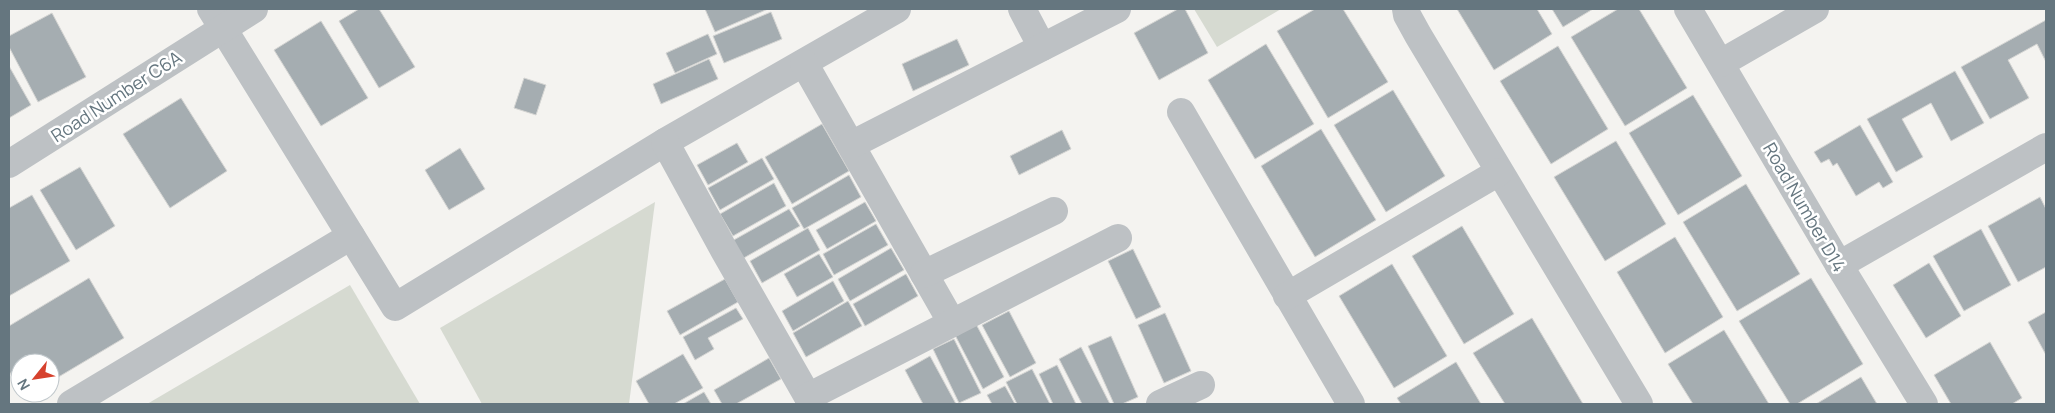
<svg xmlns="http://www.w3.org/2000/svg" width="2055" height="413" font-family="Manrope,sans-serif">
	<style>
		.green { fill: #d6dad1 }
		.building { fill: #a5adb1; stroke: #d5d5d3 }
		.lines { fill: none; stroke-linecap: round; stroke-linejoin: round }
		.minor { stroke: #bdc1c4; stroke-width: 28 }
		.labels { text-anchor: middle; dominant-baseline: central; stroke-width: 5; stroke-linejoin: round; paint-order: stroke }
		.street-label { font-size: 18px; fill: #65767f; stroke: #fff }
	</style>
	<rect width="100%" height="100%" fill="#f4f3f0"/>
	<g class="green">
		<path d="M1194,9H1281L1217,47Z"/>
		<path d="M655,202L629,404H482L440,328Z"/>
		<path d="M350,285L420,404H147Z"/>
	</g>
	<g class="building">
		<path d="M359,9H379L415,67L379,88L339,21Z"/>
		<path d="M705,9H768L715,32Z"/>
		<path d="M1178,9H1185L1208,53L1159,80L1134,33Z"/>
		<path d="M1315,9H1343L1388,82L1328,118L1277,31Z"/>
		<path d="M1457,9H1537L1552,34L1494,70Z"/>
		<path d="M1552,9H1593L1563,27Z"/>
		<path d="M1618,9H1639L1687,88L1625,126L1571,37Z"/>
		<path d="M771,12L782,39L724,63L713,36Z"/>
		<path d="M52,13L86,77L38,102L9,47V36Z"/>
		<path d="M2046,20V62L2037,44L2008,60L2029,98L1990,119L1961,67Z"/>
		<path d="M321,21L368,98L321,126L274,50Z"/>
		<path d="M708,34L717,54L675,73L666,53Z"/>
		<path d="M957,39L969,65L913,91L902,64Z"/>
		<path d="M1266,44L1314,124L1255,159L1208,80Z"/>
		<path d="M1558,46L1608,129L1551,164L1500,81Z"/>
		<path d="M709,59L718,79L661,104L653,84Z"/>
		<path d="M9,66L31,105L9,118Z"/>
		<path d="M1955,71L1984,123L1951,141L1931,103L1902,119L1923,157L1896,172L1867,119Z"/>
		<path d="M524,78L546,85L536,115L514,108Z"/>
		<path d="M1393,90L1445,176L1386,212L1334,125Z"/>
		<path d="M1693,95L1742,176L1678,215L1629,133Z"/>
		<path d="M181,98L227,171L170,208L123,134Z"/>
		<path d="M822,124L849,171L792,204L765,157Z"/>
		<path d="M1860,125L1893,182L1883,188L1879,182L1856,196L1837,163L1833,166L1829,159L1821,163L1814,152Z"/>
		<path d="M1321,129L1376,220L1315,257L1261,166Z"/>
		<path d="M1062,130L1071,149L1019,175L1010,156Z"/>
		<path d="M1616,141L1666,224L1605,261L1554,177Z"/>
		<path d="M737,143L748,162L708,185L697,165Z"/>
		<path d="M460,148L485,189L449,210L425,170Z"/>
		<path d="M762,158L774,179L720,210L708,188Z"/>
		<path d="M80,167L115,226L76,250L40,190Z"/>
		<path d="M849,175L861,197L804,229L792,208Z"/>
		<path d="M774,183L786,206L733,236L720,214Z"/>
		<path d="M1746,184L1800,274L1737,311L1683,222Z"/>
		<path d="M32,195L70,261L9,296V208Z"/>
		<path d="M2040,197L2046,209V267L2018,282L1988,226Z"/>
		<path d="M865,202L876,221L827,249L816,230Z"/>
		<path d="M789,209L800,226L742,259L732,241Z"/>
		<path d="M876,224L888,245L834,275L823,254Z"/>
		<path d="M1462,226L1514,314L1464,344L1412,256Z"/>
		<path d="M808,228L820,250L762,283L750,261Z"/>
		<path d="M1981,229L2011,285L1964,311L1933,256Z"/>
		<path d="M1675,237L1723,317L1665,353L1617,272Z"/>
		<path d="M891,248L904,270L850,301L838,279Z"/>
		<path d="M1133,249L1161,307L1136,319L1108,261Z"/>
		<path d="M819,254L833,277L797,297L784,274Z"/>
		<path d="M1929,263L1961,316L1926,338L1893,285Z"/>
		<path d="M1392,264L1447,356L1394,388L1339,296Z"/>
		<path d="M906,274L918,296L865,326L853,304Z"/>
		<path d="M89,278L124,338L50,382V363H20V390L9,371V326Z"/>
		<path d="M1811,278L1863,364L1797,404H1790L1739,321Z"/>
		<path d="M725,279L738,302L680,335L667,311Z"/>
		<path d="M833,281L844,301L793,331L782,311Z"/>
		<path d="M848,301L862,326L806,357L793,333Z"/>
		<path d="M736,308L743,319L708,338L714,349L695,360L683,337Z"/>
		<path d="M1009,311L1036,363L1010,377L982,325Z"/>
		<path d="M2046,312V355L2028,322Z"/>
		<path d="M1165,313L1191,371L1164,383L1138,325Z"/>
		<path d="M1532,318L1583,404H1505L1473,353Z"/>
		<path d="M976,324L1004,377L983,389L955,335Z"/>
		<path d="M1724,330L1769,404H1693L1668,364Z"/>
		<path d="M1111,336L1138,397L1122,404H1114L1088,346Z"/>
		<path d="M954,339L981,393L959,403L933,349Z"/>
		<path d="M1990,342L2022,398L2012,404H1951L1934,375Z"/>
		<path d="M1081,347L1110,404H1082L1059,359Z"/>
		<path d="M683,354L703,388L674,404H649L636,381Z"/>
		<path d="M930,356L956,404H923L905,370Z"/>
		<path d="M769,358L781,379L736,404H722L714,390Z"/>
		<path d="M1456,362L1481,404H1401L1397,398Z"/>
		<path d="M1057,365L1076,404H1053L1039,374Z"/>
		<path d="M1032,369L1050,404H1017L1006,382Z"/>
		<path d="M1861,377L1877,404H1816Z"/>
		<path d="M1005,386L1015,404H992L987,395Z"/>
		<path d="M704,392L711,404H683Z"/>
	</g>
	<g class="lines">
		<g class="minor">
			<path d="M211,9L395,307L665,142L897,9"/>
			<path d="M1022,9L1042,47"/>
			<path d="M1406,9L1407,15L1418,35L1639,404"/>
			<path d="M1688,9L1839,265L1924,404"/>
			<path d="M804,63L952,323"/>
			<path d="M1721,63L1815,9"/>
			<path d="M1181,112L1351,404"/>
			<path d="M665,142L724,250L812,404"/>
			<path d="M851,145L1117,9"/>
			<path d="M9,164L254,9"/>
			<path d="M1839,265L2046,147"/>
			<path d="M924,274L1054,211"/>
			<path d="M1287,296L1499,172"/>
			<path d="M808,397L1118,238"/>
			<path d="M71,404L351,236"/>
			<path d="M1160,404L1201,385"/>
		</g>
	</g>
	<g class="labels">
		<g class="street-label">
			<text transform="translate(116 96) rotate(-33)">Road Number C6A</text>
			<text transform="translate(1805 207) rotate(60)">Road Number D14</text>
		</g>
	</g>
	<rect width="2055" height="413" fill="none" stroke="#65767f" stroke-width="20"/>
	<g transform="translate(35 378) rotate(240)"><circle r="24" fill="#ffffff" stroke="#c1c8cc"/>
	<path d="M0-4L9 19L0 12L-9 19Z" fill="#d6412d"/>
	<text y="-8" font-size="14" font-weight="bold" text-anchor="middle" fill="#65767f">N</text>
	</g>
</svg>
